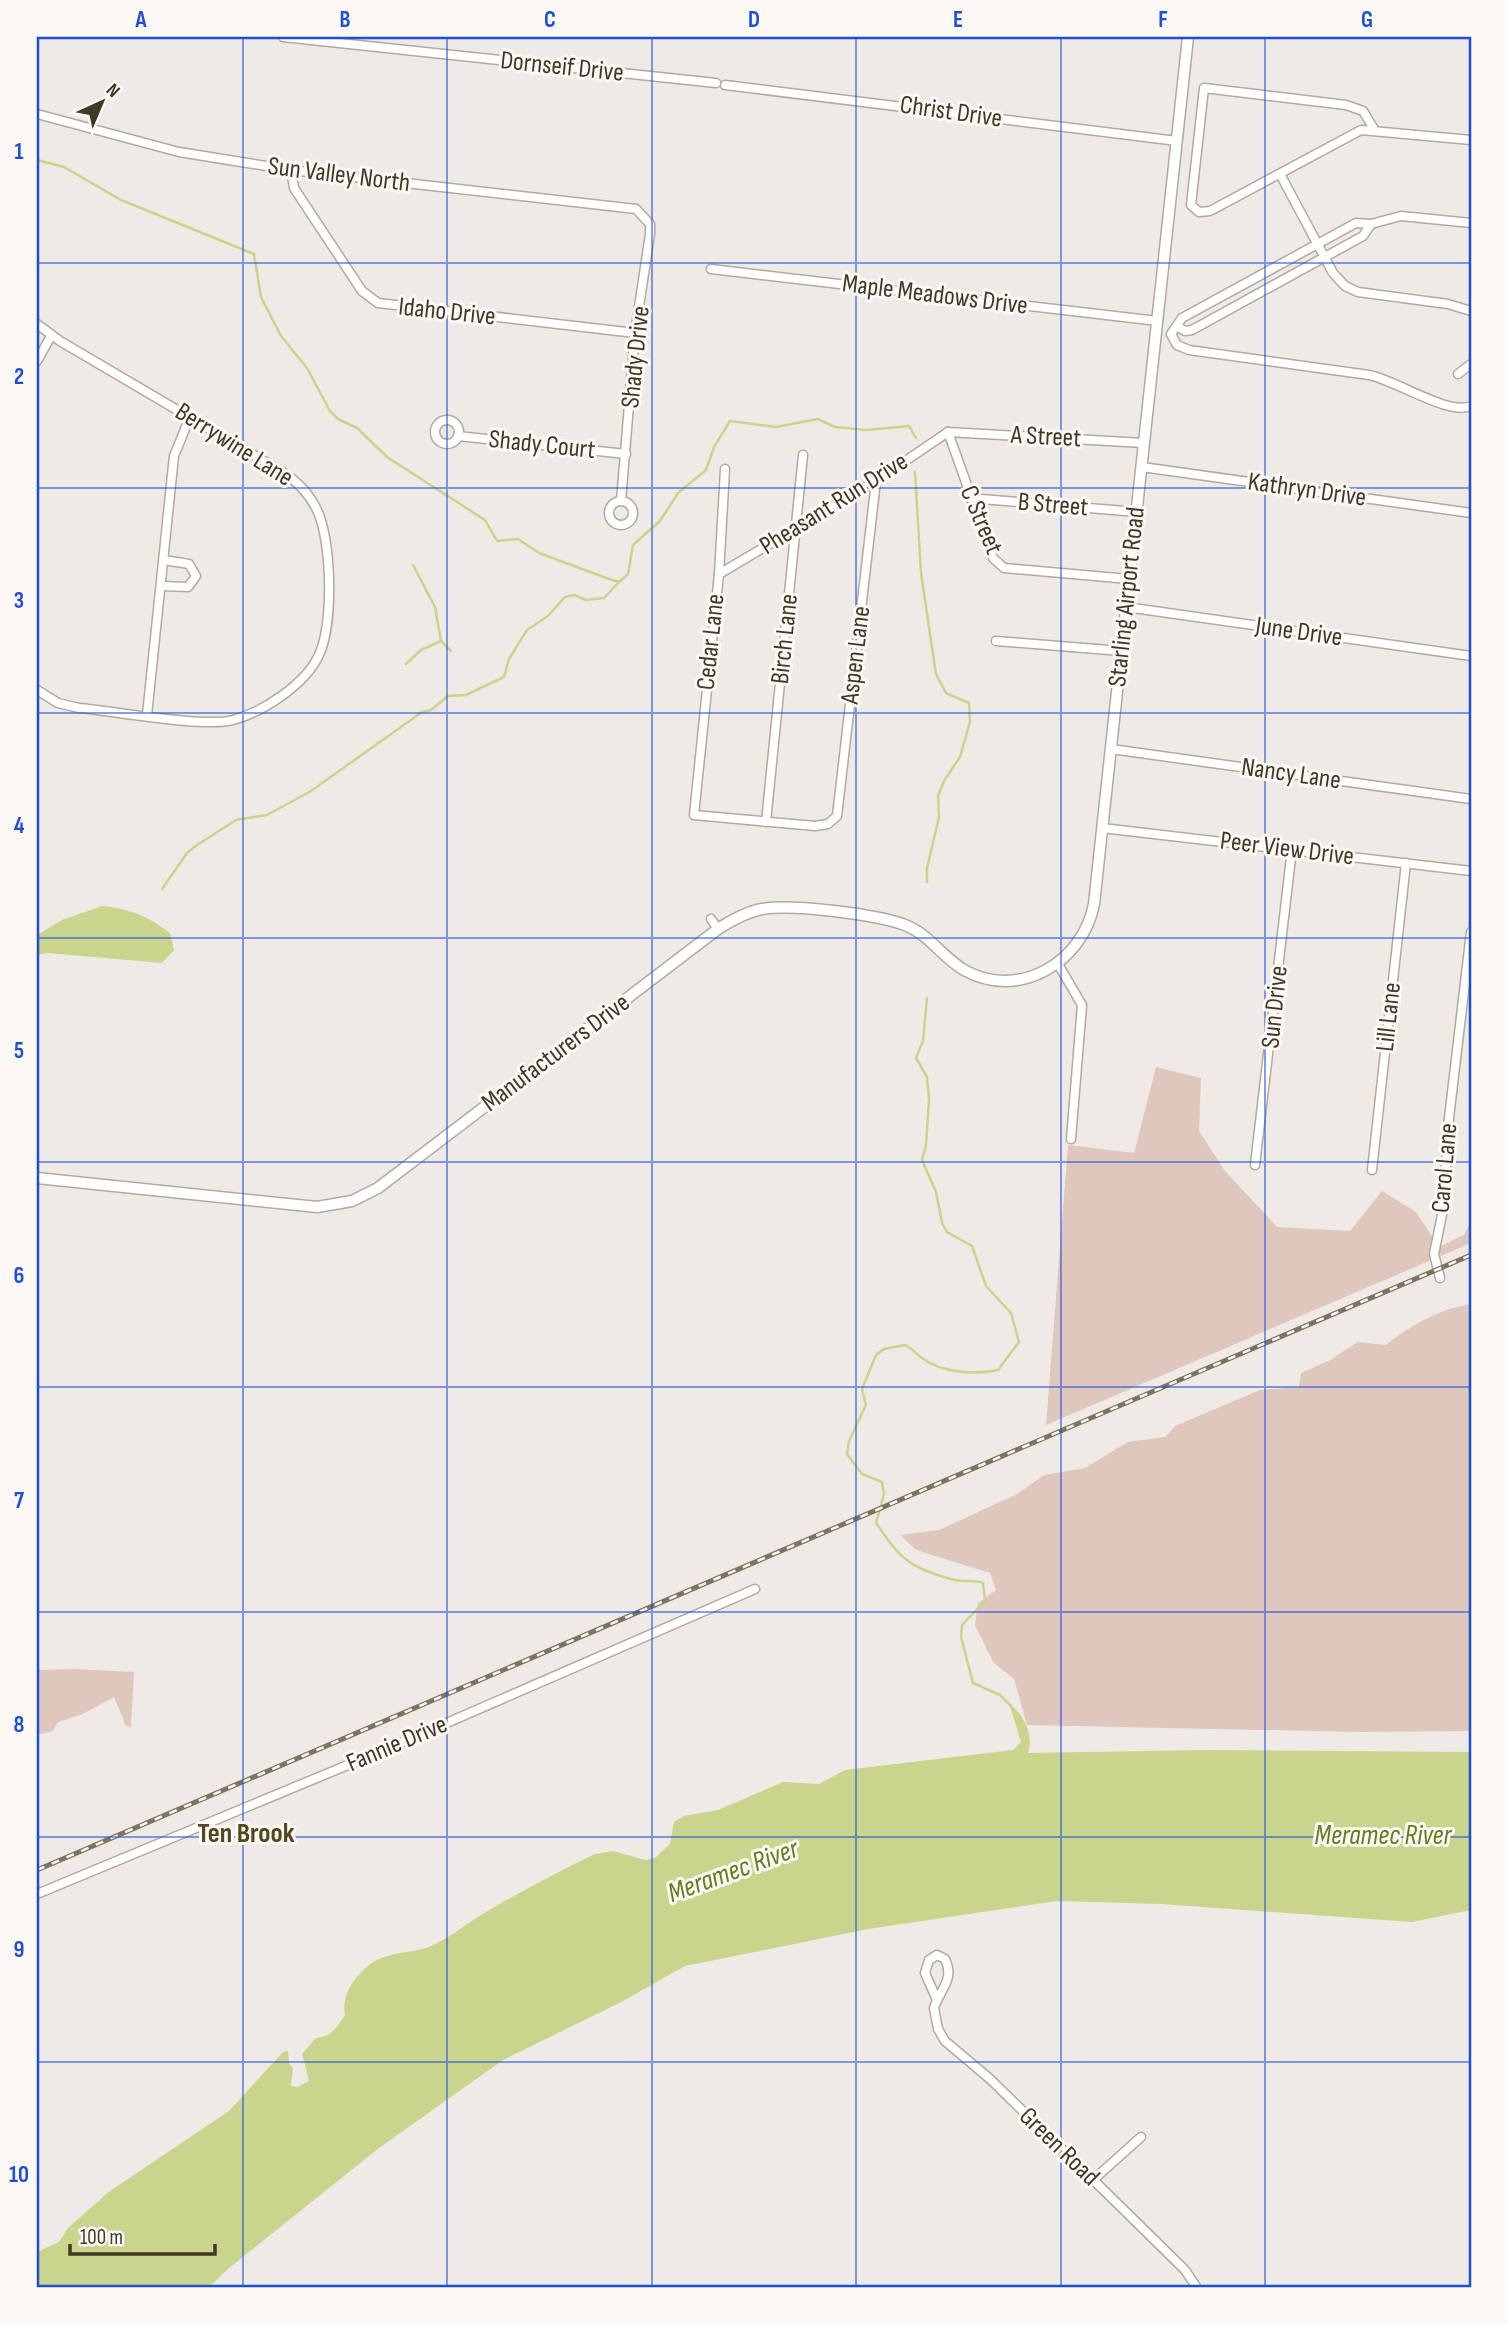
<svg xmlns="http://www.w3.org/2000/svg" width="1508" height="2325" font-family="'Sofia Sans Condensed',sans-serif">
	<style>
		.green { fill: #e0c7be }
		.water { fill: #c9d48d }
		.lines { fill: none; stroke-linecap: round; stroke-linejoin: round }
		.stream { stroke: #c9d48d; stroke-width: 2.5 }
		.minor-casing { stroke: #b0aa9f; stroke-width: 11 }
		.tertiary-casing { stroke: #b0aa9f; stroke-width: 13 }
		.minor { stroke: #fff; stroke-width: 8 }
		.tertiary { stroke: #fff; stroke-width: 10 }
		.rail-casing { stroke: #7c745e; stroke-width: 5 }
		.rail { stroke: #fbf8f6; stroke-width: 2.5; stroke-dasharray: 8; stroke-linecap: butt }
		.grid { fill: none; stroke: #1d4ed8; stroke-width: 2; stroke-opacity: 0.55 }
		.labels { text-anchor: middle; dominant-baseline: central; stroke-width: 6; stroke-linejoin: round; paint-order: stroke }
		.street-label { font-size: 26px; fill: #413923; stroke: #fbf8f6 }
		.neighbourhood-label { font-size: 28px; font-weight: bold; fill: #54471e; stroke: #fbf8f6 }
		.water-label { font-size: 28px; font-style: italic; fill: #6a7a1a; stroke: #fbf8f6 }
		.neatline { fill: none; stroke: #1d4ed8; stroke-width: 2.5 }
		.grid-label { font-size: 23px; text-anchor: middle; font-weight: bold; fill: #1d4ed8 }
	</style>
	<rect width="100%" height="100%" fill="#efeae5"/>
	<g class="green">
		<path d="M1156,1067L1201,1078L1199,1131L1225,1171L1277,1227L1350,1231L1382,1191L1416,1212L1439,1247L1464,1235L1471,1221V1243L1046,1425L1068,1145L1134,1153Z"/>
		<path d="M1471,1304V1731L1361,1732L1027,1725L1014,1679L993,1662L975,1625L978,1603L996,1590L990,1573L916,1550L900,1535L939,1530L1017,1494L1044,1475L1085,1468L1128,1442L1165,1437L1175,1426L1260,1390L1299,1387L1301,1373L1330,1360L1358,1342L1386,1345C1411,1325 1439,1309 1471,1304Z"/>
		<path d="M75,1669L134,1672L131,1727L126,1726L114,1697L83,1714L58,1722L53,1731L37,1735V1670Z"/>
	</g>
	<g class="water">
		<path d="M102,906C130,909 148,916 170,933L174,950L162,963L48,953L37,955V935L62,920Z"/>
		<path d="M1009,1703C1024,1715 1034,1734 1028,1753L1206,1750L1471,1752V1910L1412,1922L1161,1904L1057,1901L868,1929L685,1966L621,2002L503,2060L379,2148L229,2268L208,2288H37V2252L59,2242L68,2228L110,2191L229,2111L283,2052L288,2051L289,2063L293,2068L291,2086L298,2087L309,2081L302,2054L316,2038C333,2036 336,2028 345,2015C341,1996 354,1977 369,1965C387,1951 412,1954 431,1946C450,1938 467,1923 486,1912C521,1891 558,1872 595,1854L613,1851L645,1860L655,1858L670,1844L674,1822L684,1816L718,1810L783,1782L819,1784L845,1770L1013,1750L1021,1742Z"/>
	</g>
	<g class="lines">
		<g class="stream">
			<path d="M37,160L64,167L121,200L254,254L261,297L281,336L307,368L330,411L338,419L357,428L387,457L485,520L497,541L518,539L539,553L609,579L619,582L628,574L633,545L660,521L678,493L706,470L714,447L730,421L776,427L818,419L835,427L867,430L909,426L916,438"/>
			<path d="M915,472L921,573L936,674L946,693L969,703L970,722L960,757L944,781L938,796L939,817L927,868V882"/>
			<path d="M413,565L435,607L441,641L451,651"/>
			<path d="M406,664L421,650L441,641"/>
			<path d="M162,889L187,853L197,845L236,820L267,815L311,791L422,712L431,710L448,696L466,695L504,677L509,659L527,630L548,616L565,597L574,595L586,600L604,598L619,582"/>
			<path d="M927,998L923,1041L916,1058L927,1077L929,1100L926,1145L922,1160L936,1192L942,1223L947,1232L972,1246L986,1286L1011,1313L1019,1342L998,1370C975,1375 942,1373 922,1358C916,1354 912,1348 905,1345L884,1349L876,1355L862,1389L866,1405L849,1441L847,1454L862,1474L882,1482L884,1494L876,1523C902,1561 910,1568 955,1580C964,1582 975,1580 983,1583L985,1601L962,1625L961,1637L973,1683L1000,1695L1011,1706"/>
		</g>
		<g class="minor-casing">
			<g id="minor">
				<path d="M283,37L716,83"/>
				<path d="M725,85L1177,141"/>
				<path d="M37,114L179,152L291,170L636,209L650,224V234L635,333L621,501"/>
				<path d="M1374,129L1363,111L1346,105L1204,88L1191,205L1199,212L1210,211L1361,130L1471,140"/>
				<path d="M291,170L294,188L362,291L378,303L635,333"/>
				<path d="M1280,174L1333,273L1345,286L1358,292L1448,304L1471,311"/>
				<path d="M1471,223L1401,216L1371,224L1356,223L1182,318L1171,334L1177,345L1189,350L1369,375C1396,380 1448,416 1471,406"/>
				<path d="M711,269L1158,321"/>
				<path d="M37,324L60,341L281,471C297,481 309,493 317,510C332,541 334,627 318,657C304,685 263,712 233,720C205,728 113,711 79,708L58,703L37,690"/>
				<path d="M1178,327L1185,331L1192,330L1363,236L1371,224"/>
				<path d="M37,361L51,336"/>
				<path d="M1458,374L1471,364"/>
				<circle cx="447" cy="432" r="12"/>
				<path d="M948,432L993,558L1004,568L1129,579"/>
				<path d="M948,432L1144,443"/>
				<path d="M458,436L626,454"/>
				<path d="M1142,467L1471,513"/>
				<path d="M725,469L719,574L694,815L815,826L828,824L837,816L876,481"/>
				<path d="M969,498L1137,512"/>
				<circle cx="621" cy="513" r="12"/>
				<path d="M719,574L876,481L948,432"/>
				<path d="M161,586L188,587L196,576L189,564L164,560"/>
				<path d="M1126,607L1471,656"/>
				<path d="M996,641L1121,651"/>
				<path d="M147,715L174,456L190,417"/>
				<path d="M1111,749L1471,799"/>
				<path d="M766,822L803,455"/>
				<path d="M1102,828L1471,871"/>
				<path d="M711,919L718,929"/>
				<path d="M1058,964L1082,1005L1071,1139"/>
				<path d="M1255,1165L1292,849"/>
				<path d="M1372,1170L1406,863"/>
				<path d="M1440,1278L1434,1254L1443,1210L1449,1118L1471,932"/>
				<path d="M37,1894L396,1745L755,1589"/>
				<path d="M937,2000L925,1973L929,1960L937,1955L945,1959C955,1980 940,1989 934,2008L938,2029L945,2041L990,2079L1126,2212L1185,2270L1197,2288"/>
				<path d="M1093,2180L1141,2137"/>
			</g>
		</g>
		<g class="tertiary-casing">
			<path id="tertiary" d="M37,1178L317,1207L352,1201L378,1188L718,929C732,920 746,912 762,909C792,904 876,914 905,925C929,934 942,957 964,970C1019,1001 1083,962 1094,904L1188,37"/>
		</g>
		<use href="#minor" class="minor"/>
		<use href="#tertiary" class="tertiary"/>
		<g class="rail-casing">
			<path id="rail" d="M37,1870L1471,1255"/>
		</g>
		<use href="#rail" class="rail"/>
	</g>
	<path class="grid" d="M243,37V2288M447,37V2288M652,37V2288M856,37V2288M1061,37V2288M1265,37V2288M37,263H1471M37,488H1471M37,713H1471M37,938H1471M37,1162H1471M37,1387H1471M37,1612H1471M37,1837H1471M37,2062H1471"/>
	<g class="labels">
		<g class="street-label">
			<text transform="translate(562 67) rotate(6)">Dornseif Drive</text>
			<text transform="translate(951 112) rotate(8)">Christ Drive</text>
			<text transform="translate(339 175) rotate(7)">Sun Valley North</text>
			<text transform="translate(935 295) rotate(7)">Maple Meadows Drive</text>
			<text transform="translate(447 312) rotate(6)">Idaho Drive</text>
			<text transform="translate(636 357) rotate(-84)">Shady Drive</text>
			<text transform="translate(1046 437) rotate(3)">A Street</text>
			<text transform="translate(234 445) rotate(32)">Berrywine Lane</text>
			<text transform="translate(542 445) rotate(6)">Shady Court</text>
			<text transform="translate(1307 490) rotate(8)">Kathryn Drive</text>
			<text transform="translate(834 504) rotate(-32)">Pheasant Run Drive</text>
			<text transform="translate(1053 505) rotate(5)">B Street</text>
			<text transform="translate(981 520) rotate(67)">C Street</text>
			<text transform="translate(1127 597) rotate(-84)">Starling Airport Road</text>
			<text transform="translate(1299 632) rotate(8)">June Drive</text>
			<text transform="translate(785 639) rotate(-84)">Birch Lane</text>
			<text transform="translate(711 642) rotate(-84)">Cedar Lane</text>
			<text transform="translate(856 655) rotate(-83)">Aspen Lane</text>
			<text transform="translate(1291 774) rotate(8)">Nancy Lane</text>
			<text transform="translate(1287 849) rotate(7)">Peer View Drive</text>
			<text transform="translate(1275 1007) rotate(-84)">Sun Drive</text>
			<text transform="translate(1389 1017) rotate(-84)">Lill Lane</text>
			<text transform="translate(556 1053) rotate(-37)">Manufacturers Drive</text>
			<text transform="translate(1445 1168) rotate(-85)">Carol Lane</text>
			<text transform="translate(397 1744) rotate(-23)">Fannie Drive</text>
			<text transform="translate(1059 2147) rotate(44)">Green Road</text>
		</g>
		<g class="neighbourhood-label">
			<text x="246" y="1833">Ten Brook</text>
		</g>
		<g class="water-label">
			<text x="1383" y="1835">Meramec River</text>
			<text transform="translate(733 1871) rotate(-20)">Meramec River</text>
		</g>
	</g>
	<rect width="1508" height="2325" fill="none" stroke="#fbf8f6" stroke-width="77"/>
	<g transform="translate(102 102) rotate(44)" stroke="#fbf8f6" stroke-width="5" paint-order="stroke">
	<path d="M0-5L12 26L0 18L-12 26Z" fill="#413923"/>
	<text y="-10" font-size="19" font-weight="bold" text-anchor="middle" fill="#413923">N</text>
	</g>
	<path d="M70 2244v10h145v-10" fill="none" stroke="#413923" stroke-width="3.5"/>
	<text x="80" y="2244" font-size="21" fill="#413923" stroke="#fbf8f6" stroke-width="5" paint-order="stroke">100 m</text>
	<rect x="38" y="38" width="1432" height="2248" class="neatline"/>
	<g class="grid-label">
		<text x="141" y="27">A</text>
		<text x="345" y="27">B</text>
		<text x="550" y="27">C</text>
		<text x="754" y="27">D</text>
		<text x="958" y="27">E</text>
		<text x="1163" y="27">F</text>
		<text x="1367" y="27">G</text>
		<text x="19" y="159">1</text>
		<text x="19" y="384">2</text>
		<text x="19" y="608">3</text>
		<text x="19" y="833">4</text>
		<text x="19" y="1058">5</text>
		<text x="19" y="1283">6</text>
		<text x="19" y="1508">7</text>
		<text x="19" y="1732">8</text>
		<text x="19" y="1957">9</text>
		<text x="19" y="2182">10</text>
	</g>
</svg>
